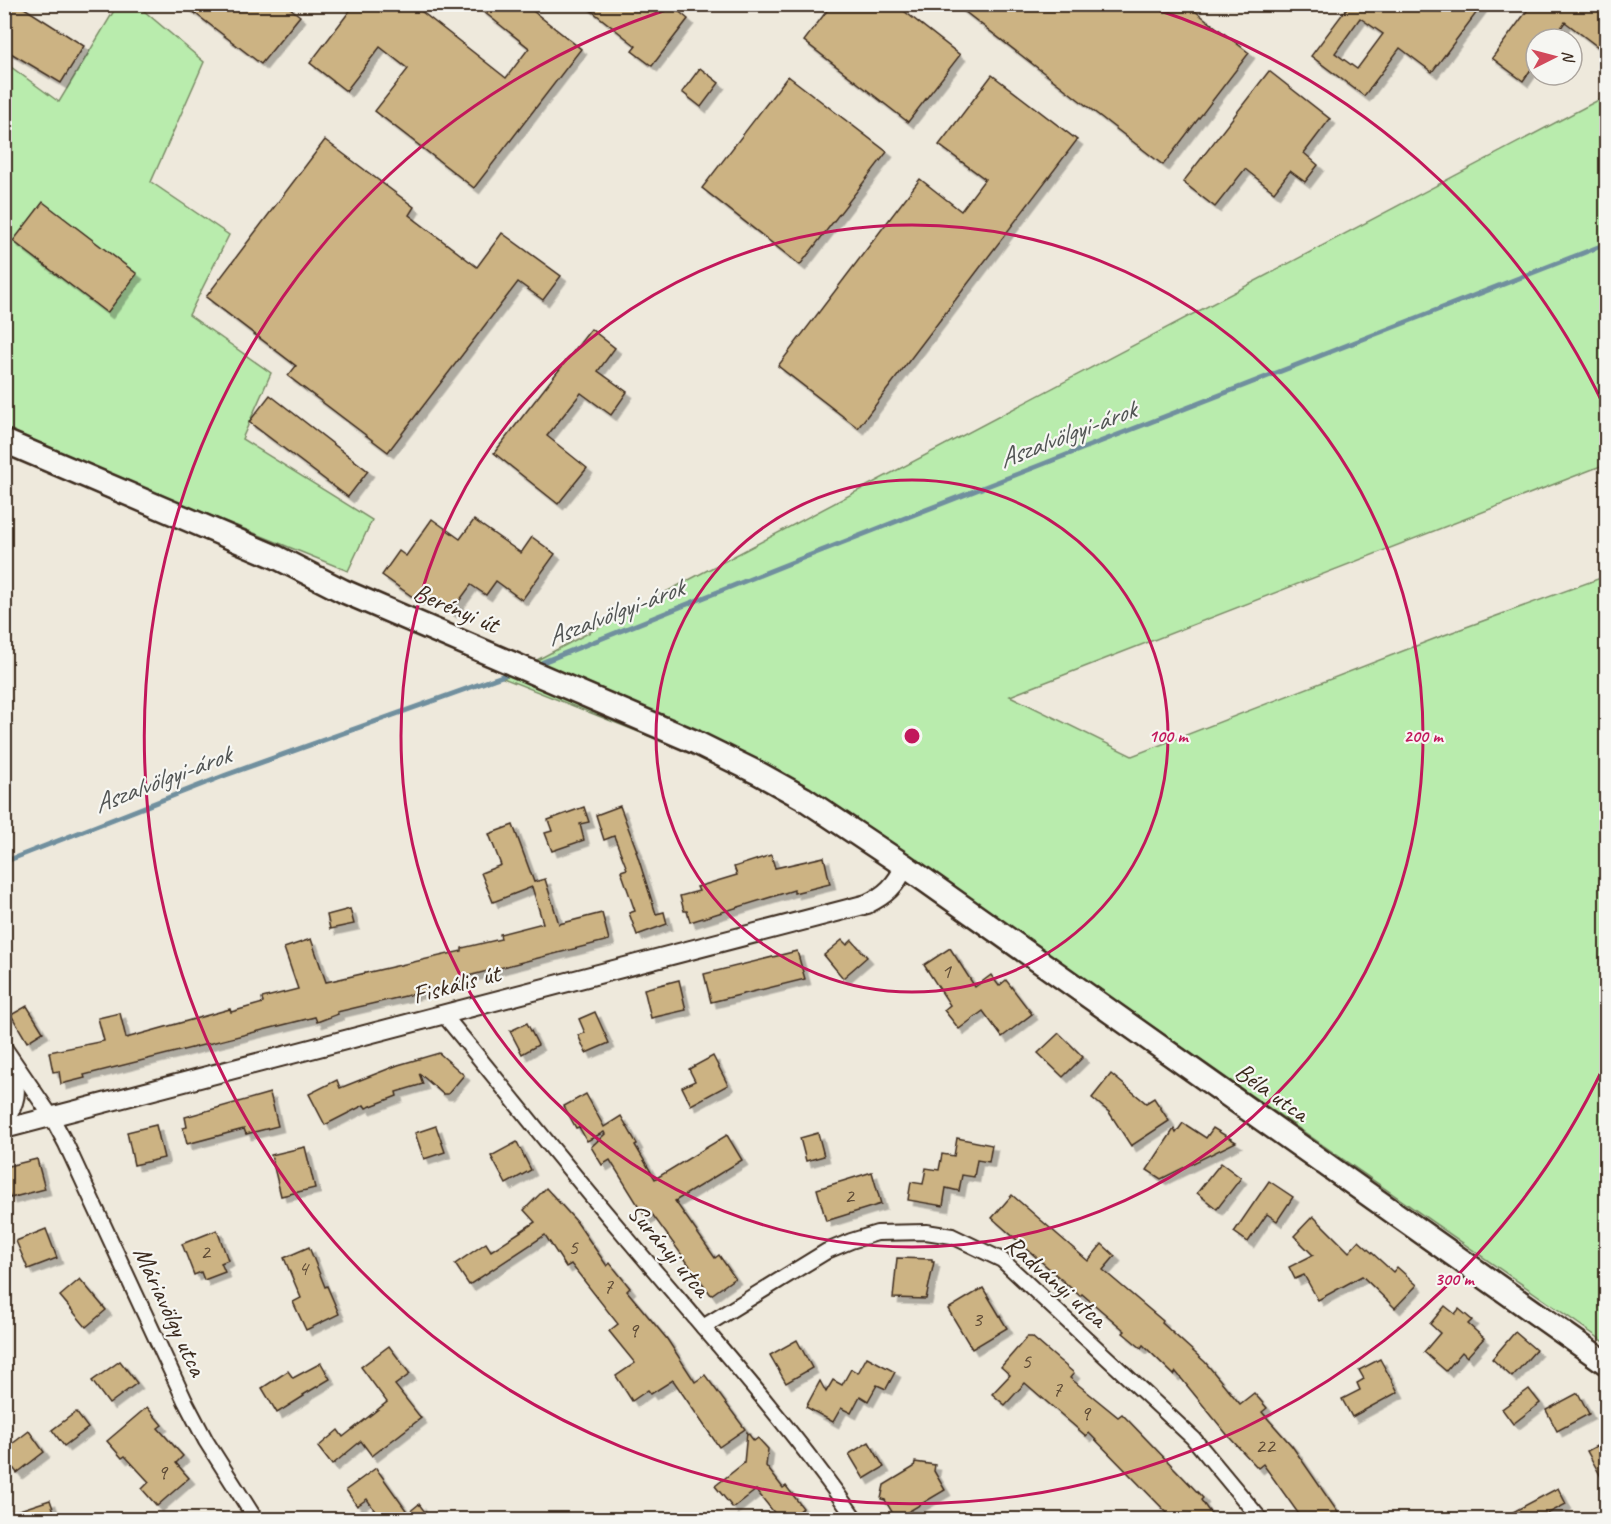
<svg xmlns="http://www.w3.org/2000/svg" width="1611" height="1524" font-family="Caveat,sans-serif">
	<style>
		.green { fill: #b9ecad; stroke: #7a8b66; stroke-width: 1.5 }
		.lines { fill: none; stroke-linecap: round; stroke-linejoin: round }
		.stream { stroke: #6f8f9e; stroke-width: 5 }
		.building { fill: #ccb383; stroke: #3b2a1e; stroke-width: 1.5; fill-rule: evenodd; filter: url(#shadow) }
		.minor-casing { stroke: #3b2a1e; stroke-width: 18 }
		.tertiary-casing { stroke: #3b2a1e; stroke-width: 22 }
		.primary-casing { stroke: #3b2a1e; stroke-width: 27 }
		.minor { stroke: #f6f6f2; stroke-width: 14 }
		.tertiary { stroke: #f6f6f2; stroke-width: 18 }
		.primary { stroke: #f6f6f2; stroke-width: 22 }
		.ring { fill: none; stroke: #c2185b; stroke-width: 3 }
		.labels { text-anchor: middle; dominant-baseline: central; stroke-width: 4.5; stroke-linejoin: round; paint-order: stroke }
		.number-label { font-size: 22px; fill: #5f4c37 }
		.street-label { font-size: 26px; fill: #3b2a1e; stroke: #f6f6f2 }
		.water-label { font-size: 27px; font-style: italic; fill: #515453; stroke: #f6f6f2 }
		.centre { fill: #c2185b; stroke: #f6f6f2; stroke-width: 3 }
		.ring-label { font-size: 18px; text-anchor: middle; font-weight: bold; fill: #c2185b; stroke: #f6f6f2; stroke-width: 4.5; stroke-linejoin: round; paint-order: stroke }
	</style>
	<defs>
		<filter id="shadow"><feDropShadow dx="5.5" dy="5.5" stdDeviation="0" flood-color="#0004"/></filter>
	</defs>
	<rect width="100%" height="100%" fill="#eee9dc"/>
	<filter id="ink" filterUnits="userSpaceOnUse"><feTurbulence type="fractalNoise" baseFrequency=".0167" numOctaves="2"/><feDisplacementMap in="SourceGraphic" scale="12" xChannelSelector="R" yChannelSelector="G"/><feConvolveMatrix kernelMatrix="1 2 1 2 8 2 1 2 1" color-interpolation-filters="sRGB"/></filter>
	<g filter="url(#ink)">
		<g class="green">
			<path d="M118,4L137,5L204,62L151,182L229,235L189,315L271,373L242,439L372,520L348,571L5,432L4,62L59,102Z"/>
			<path d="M1606,96V464L1010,696L1132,756L1439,637L1606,576V1343L983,908L799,796L503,678Z"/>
		</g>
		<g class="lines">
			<g class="stream">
				<path d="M543,662L790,563L1606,244"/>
				<path d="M4,862L226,775L505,675"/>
			</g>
		</g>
		<g class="building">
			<path d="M4,4H18L84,46L61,83L4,49Z"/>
			<path d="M183,4H285L300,16L261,64Z"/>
			<path d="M355,4H412L506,78L529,48L474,4H524L581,49L474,188L375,111L408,69L380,47L346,91L310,63Z"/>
			<path d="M583,4H670L688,19L652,66L632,51L636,46Z"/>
			<path d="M832,4H895L960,55L908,122L804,41Z"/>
			<path d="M955,4H1186L1249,53L1163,165Z"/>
			<path d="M1342,4H1483L1432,72L1400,48L1364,96L1311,56L1347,8ZM1360,18L1383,34L1357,69L1335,53Z"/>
			<path d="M1532,4H1606V53L1565,22L1553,39H1536V62L1523,81L1492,58Z"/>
			<path d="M700,68L719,83L701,107L682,92Z"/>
			<path d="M1269,71L1330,119L1304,153L1318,165L1305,182L1290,171L1274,192L1245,169L1215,207L1183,182Z"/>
			<path d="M992,75L1077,140L858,428L778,366L920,179L961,211L985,179L939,145Z"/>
			<path d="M788,76L887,152L800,265L702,188Z"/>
			<path d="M325,140L414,207L409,215L477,267L502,233L561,276L543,300L518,282L388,452L288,376L296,366L206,297Z"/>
			<path d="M43,202L137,274L107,313L13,241Z"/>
			<path d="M591,329L615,348L598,371L627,392L611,415L581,393L547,436L587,468L558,504L494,453Z"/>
			<path d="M270,395L368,471L348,497L249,422Z"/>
			<path d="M432,519L460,539L474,520L521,553L532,537L555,554L522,600L496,581L486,595L471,585L451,612L423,592L417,600L382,575L399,551L406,556Z"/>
			<path d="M620,806L637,851H636L656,914L664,912L667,924L637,935L629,913L635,911L621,871L627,869L614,836L604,840L596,815Z"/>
			<path d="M584,807L589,822L580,824L584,840L552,851L545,833L552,831L548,820Z"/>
			<path d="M513,825L534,882L545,879L559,924L602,913L609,940L460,978L461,983L337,1012L338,1014L317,1022L315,1017L84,1075L85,1078L61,1084L59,1071L53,1072L49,1052L104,1041L98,1018L120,1013L126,1038L230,1009L231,1012L263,1003L262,998L298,989L284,948L311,939L326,982L462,951V948L501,939L500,934L543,923L532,887L493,902L481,873L501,865L489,834Z"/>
			<path d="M771,855L775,868L824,857L830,884L794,893V890L690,922L687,911H684L680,896L699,891L697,887L737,875L734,867Z"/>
			<path d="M350,909L354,924L330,929L327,915Z"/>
			<path d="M842,940L847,945L852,940L867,957L843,978L824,955Z"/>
			<path d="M950,948L975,987L991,975L999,986L1006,980L1032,1014L1002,1037L983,1011L959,1029L944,1010L950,1005L924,965Z"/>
			<path d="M797,951L805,979L711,1002L704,974Z"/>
			<path d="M679,980L686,1010L651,1018L644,989Z"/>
			<path d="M27,1006L43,1032L27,1042L11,1015Z"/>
			<path d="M595,1012L609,1043L586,1053L578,1035L585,1033L579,1019Z"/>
			<path d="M527,1023L538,1045L522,1054L510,1031Z"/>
			<path d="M1059,1033L1083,1057L1063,1077L1038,1053Z"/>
			<path d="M439,1053L464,1075L448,1094H443L419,1073L423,1084L396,1092L397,1096L366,1108L364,1105L325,1125L309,1094L337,1080L340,1088L398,1065Z"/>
			<path d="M713,1056L728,1085L691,1105L682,1087L695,1081L689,1069Z"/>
			<path d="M1111,1074L1146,1103L1154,1098L1169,1121L1131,1146L1109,1112L1092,1098Z"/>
			<path d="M270,1093L278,1126L246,1134L244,1129L187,1144L183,1128L187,1127L185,1117Z"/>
			<path d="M586,1094L604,1127L621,1116L637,1144L635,1145L655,1179L727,1135L742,1160L675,1201L715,1258L719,1255L735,1278L711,1295L652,1214L646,1218L610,1160L602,1165L591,1147L605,1134L604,1132L587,1141L579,1127L576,1128L564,1106Z"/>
			<path d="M1183,1123L1206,1138L1213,1128L1236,1142L1161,1179L1147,1170L1174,1129L1176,1133Z"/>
			<path d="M156,1125L164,1158L134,1165L127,1132Z"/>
			<path d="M436,1126L445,1152L424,1159L415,1133Z"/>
			<path d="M818,1133L824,1156L806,1161L800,1138Z"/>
			<path d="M957,1138L992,1145L989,1162L977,1160L974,1177L962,1175L959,1191L946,1188L943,1206L908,1200L911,1182L923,1184L926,1168L939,1170L942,1154L954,1156Z"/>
			<path d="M517,1142L531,1170L506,1184L491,1156Z"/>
			<path d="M305,1147L315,1188L281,1196L271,1155Z"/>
			<path d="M37,1159L45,1189L10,1198L4,1179V1167Z"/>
			<path d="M1221,1163L1241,1178L1217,1209L1197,1193Z"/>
			<path d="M872,1172L881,1204L826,1221L817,1189Z"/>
			<path d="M1269,1181L1293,1197L1277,1221L1267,1214L1248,1242L1234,1232Z"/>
			<path d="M546,1188L576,1221L607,1266L610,1263L630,1288L627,1291L667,1339L695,1382L705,1375L745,1429L719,1447L673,1380L651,1394L648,1390L632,1401L616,1376L635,1363L609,1331L618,1324L571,1264L566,1267L545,1235L469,1285L455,1264L486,1243L491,1251L535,1222L524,1210Z"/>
			<path d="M1012,1195L1088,1261L1102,1244L1115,1256L1103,1270L1163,1321L1162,1323L1205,1362L1240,1404L1254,1393L1267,1408L1262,1412L1292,1446L1339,1514L1331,1520H1303L1263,1464L1258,1468L1229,1437L1176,1372L1174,1375L1143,1345L1141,1348L1123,1333L1125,1331L1082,1294L1080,1296L992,1218Z"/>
			<path d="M1313,1216L1349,1252L1359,1241L1393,1272L1397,1267L1417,1285L1395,1308L1362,1276L1318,1300L1304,1275L1295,1279L1289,1267L1313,1255L1294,1236Z"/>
			<path d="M46,1229L57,1258L28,1269L16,1241Z"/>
			<path d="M217,1230L228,1260L221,1263L225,1272L204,1280L201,1272L194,1275L182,1244Z"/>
			<path d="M309,1247L325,1287L327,1286L339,1314L306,1330L293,1302L301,1298L284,1258Z"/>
			<path d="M897,1258L932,1259V1262H934L926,1299L893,1298Z"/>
			<path d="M80,1279L106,1310L86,1327L60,1296Z"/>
			<path d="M983,1288L1007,1328L972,1349L948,1309Z"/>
			<path d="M1445,1306L1455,1314L1459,1309L1472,1320L1468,1324L1484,1338L1467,1357L1462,1352L1446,1371L1424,1352L1440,1333L1430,1324Z"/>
			<path d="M1515,1332L1536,1350L1512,1377L1492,1359Z"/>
			<path d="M1027,1337H1032L1074,1373L1070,1378L1118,1417L1122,1414L1203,1498L1201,1500L1215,1520H1174L1089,1433L1086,1436L1025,1383L1005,1405L992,1394L1010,1375L1001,1367Z"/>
			<path d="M797,1340L812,1368L786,1383L770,1355Z"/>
			<path d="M389,1346L410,1374L395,1385L421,1418L372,1456L361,1441L332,1465L318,1447L338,1430L343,1437L387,1402L361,1367Z"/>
			<path d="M867,1357L895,1372L886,1389L877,1385L868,1401L860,1396L851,1413L841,1408L833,1422L806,1407L820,1381L826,1392L833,1380L842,1385L851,1369L858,1373Z"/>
			<path d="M1380,1359L1398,1392L1352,1417L1342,1399L1360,1390L1357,1383L1364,1379L1359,1370Z"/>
			<path d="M120,1361L137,1383L109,1404L92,1381Z"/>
			<path d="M321,1363L330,1379L303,1395L304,1396L277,1413L262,1388L288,1371L293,1378Z"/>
			<path d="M1529,1389L1540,1403L1513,1424L1502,1409Z"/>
			<path d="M1578,1393L1589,1414L1557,1431L1546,1410Z"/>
			<path d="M147,1407L162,1425L158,1428L183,1456L176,1463L189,1478L157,1506L142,1489L149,1482L125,1456L122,1458L107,1441Z"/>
			<path d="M76,1412L88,1428L64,1446L52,1430Z"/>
			<path d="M29,1431L44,1452L17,1473L4,1456V1450Z"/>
			<path d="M747,1432L754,1441L758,1438L768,1449L766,1466L783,1488L786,1486L803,1508L788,1520H780L756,1490L733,1508L715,1486L744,1463Z"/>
			<path d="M1606,1441V1486L1587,1451Z"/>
			<path d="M869,1442L884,1467L864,1479L849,1454Z"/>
			<path d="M915,1462L935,1465L934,1471L945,1490L896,1519L885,1500L881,1499L884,1485L914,1467Z"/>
			<path d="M376,1468L408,1513L419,1504L431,1520H381L367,1499L357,1506L346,1490Z"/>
			<path d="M1558,1488L1566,1504L1536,1520H1498Z"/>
			<path d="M50,1500L57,1520H4V1515Z"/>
		</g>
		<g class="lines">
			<g class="minor-casing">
				<g id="minor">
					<path d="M443,1014C503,1086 560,1160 621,1231C701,1326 785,1418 856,1520"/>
					<path d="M4,1047L51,1116L66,1144L185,1401L206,1441L256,1520"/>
					<path d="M4,1125C19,1101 19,1093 14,1066"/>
					<path d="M703,1327L827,1251L851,1241L877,1233L926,1232L952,1236L1002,1260L1193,1438L1261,1520"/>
				</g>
			</g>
			<g class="tertiary-casing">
				<path id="tertiary" d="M4,1129L867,904C886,895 896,885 905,866"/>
			</g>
			<g class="primary-casing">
				<path id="primary" d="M4,441L276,557L343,591L695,742L760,774L803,798L905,866L1606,1363"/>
			</g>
			<use href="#minor" class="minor"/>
			<use href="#tertiary" class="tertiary"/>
			<use href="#primary" class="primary"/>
		</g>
	</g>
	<g class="ring">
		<circle cx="912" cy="736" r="256"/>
		<circle cx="912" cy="736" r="511"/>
		<path d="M1604 1066A767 767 0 1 1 675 7M1149 7A767 767 0 0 1 1604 406"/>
	</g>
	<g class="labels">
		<g class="number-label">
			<text x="946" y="971">1</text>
			<text x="849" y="1196">2</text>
			<text x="573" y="1247">5</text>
			<text x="205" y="1252">2</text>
			<text x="303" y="1268">4</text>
			<text x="608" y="1286">7</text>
			<text x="977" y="1319">3</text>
			<text x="633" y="1330">9</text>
			<text x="1026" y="1361">5</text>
			<text x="1057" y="1389">7</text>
			<text x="1085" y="1413">9</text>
			<text x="1265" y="1446">22</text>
			<text x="162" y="1472">9</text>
		</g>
		<g class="street-label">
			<text transform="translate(456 608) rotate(23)">Berényi út</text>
			<text transform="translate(456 984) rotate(-15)">Fiskális út</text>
			<text transform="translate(1272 1092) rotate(35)">Béla utca</text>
			<text transform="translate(669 1250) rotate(50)">Surányi utca</text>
			<text transform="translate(1056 1281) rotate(41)">Radványi utca</text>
			<text transform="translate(170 1311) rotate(65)">Máriavölgy utca</text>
		</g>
		<g class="water-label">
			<text transform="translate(1067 434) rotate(-21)">Aszalvölgyi-árok</text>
			<text transform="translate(615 612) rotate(-21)">Aszalvölgyi-árok</text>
			<text transform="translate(162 779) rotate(-21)">Aszalvölgyi-árok</text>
		</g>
	</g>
	<circle cx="912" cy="736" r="9" class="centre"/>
	<g class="ring-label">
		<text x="1168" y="742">100 m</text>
		<text x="1423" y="742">200 m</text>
		<text x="1454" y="1285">300 m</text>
	</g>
	<rect width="1611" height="1524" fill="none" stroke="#f6f6f2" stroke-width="24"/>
	<rect x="12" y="12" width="1587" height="1500" fill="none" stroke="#3b2a1e" stroke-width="2" filter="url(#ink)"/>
	<g transform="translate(1554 57) rotate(84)"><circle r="28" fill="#f6f6f2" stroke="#aba49d" stroke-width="1.5"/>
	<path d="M0-4.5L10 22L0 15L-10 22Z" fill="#d1495b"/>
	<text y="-9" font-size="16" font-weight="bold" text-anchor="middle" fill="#3b2a1e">N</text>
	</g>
</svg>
